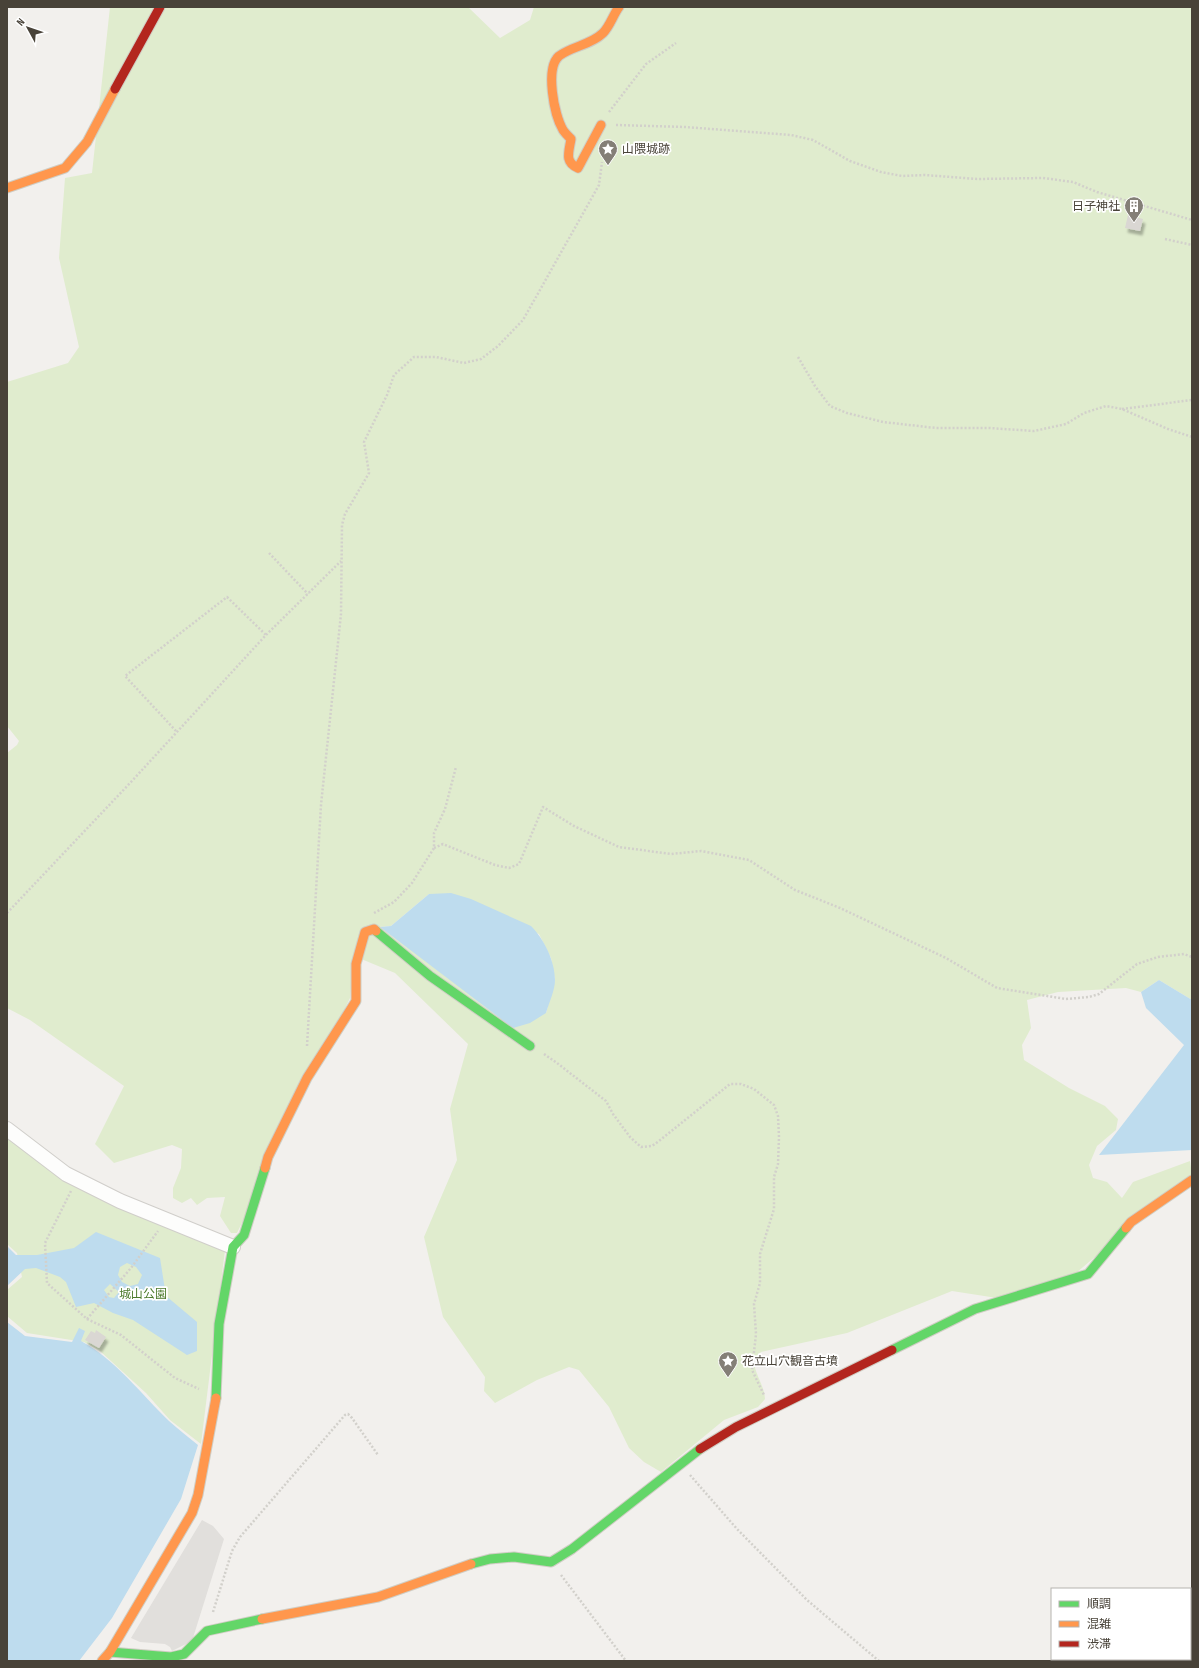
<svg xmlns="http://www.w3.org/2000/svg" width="1199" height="1668" font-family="'Sofia Sans Condensed','Noto Sans JP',sans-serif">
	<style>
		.green { fill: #e0ecce; fill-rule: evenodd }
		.parking { fill: #e1dfdc }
		.water { fill: #bedcee; fill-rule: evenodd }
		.building { fill: #dad7d3; filter: url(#shadow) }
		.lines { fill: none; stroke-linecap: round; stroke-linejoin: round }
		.street-casing { stroke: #d0ceca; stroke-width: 16 }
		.fast-casing { stroke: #d0cdc4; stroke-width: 11 }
		.slow-casing { stroke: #d0cdc4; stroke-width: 11 }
		.jam-casing { stroke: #d0cdc4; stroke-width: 11 }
		.path { stroke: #d2d0cb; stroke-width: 2.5; stroke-dasharray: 2 2; stroke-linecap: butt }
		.street { stroke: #fdfdfc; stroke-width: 14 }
		.fast { stroke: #63d668; stroke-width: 9 }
		.slow { stroke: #ff974d; stroke-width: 9 }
		.jam { stroke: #b3261e; stroke-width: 9 }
		.labels { text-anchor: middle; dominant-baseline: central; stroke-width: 3.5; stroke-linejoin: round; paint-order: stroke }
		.poi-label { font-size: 12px; fill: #484238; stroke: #fff; text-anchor: start }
		.park-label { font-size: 12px; fill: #4b7a2b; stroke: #fff }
	</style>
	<defs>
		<filter id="shadow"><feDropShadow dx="2.5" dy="4.5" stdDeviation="1" flood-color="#0004"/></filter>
	</defs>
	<rect width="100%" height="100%" fill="#f2f0ed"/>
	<g class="green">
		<path d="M110,7H468L500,38L530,20L534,7H1192V1000L1159,980L1141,992L1126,988L1058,992L1027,1000L1031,1028L1022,1045L1024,1060L1069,1088L1105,1106L1118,1119L1116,1130L1097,1146L1089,1165L1093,1178L1107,1182L1122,1198L1133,1182L1190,1161L1192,1175L1076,1273L997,1298L952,1291L847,1333L761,1352L754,1359C754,1375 764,1383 765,1399L758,1407L724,1420L661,1472L644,1462L629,1448L609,1407L579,1370L569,1367L537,1380L495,1403L484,1391L485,1377L443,1317L424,1237L457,1160L450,1109L468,1044L395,973L354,956L350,998L237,1233H231L220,1216L225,1197L207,1198L197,1205L191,1198L182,1203L173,1198V1188L181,1168L182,1149L172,1145L114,1163L95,1144L124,1086L30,1020L7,1008V753L17,745L19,741L7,726V382L68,363L79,347L59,258L65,178L92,173ZM429,894L539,934L551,958L555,980L546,1013L380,927L391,926Z"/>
		<path d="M7,1134L46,1165L225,1250L201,1444L170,1420L146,1393L100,1351L84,1342L27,1333L7,1316V1290L22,1277L17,1253L7,1244Z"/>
	</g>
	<path class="parking" d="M202,1520L213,1526L224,1539L192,1641L172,1651L170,1647L165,1644L140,1642L131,1638Z"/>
	<g class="water">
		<path d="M451,893L471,899L531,926C544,939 555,961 555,980C555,990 549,1003 546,1013L530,1023L513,1028L380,927L391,926L429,894Z"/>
		<path d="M1159,980L1192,1000V1150L1099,1155L1184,1045L1146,1008L1141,992Z"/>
		<path d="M96,1232L160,1258L166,1296L197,1322V1351L187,1355L133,1320L113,1313L94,1303L76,1307L66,1282L60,1277L36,1268L25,1269L7,1286V1246L16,1255H37L74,1248ZM127,1263L136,1267L142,1275L138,1284L130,1286L122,1282L118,1275L120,1267ZM110,1284L119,1292L114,1298L109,1297L104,1290Z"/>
		<path d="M7,1322L25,1336L72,1342L79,1328L85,1331L81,1341C116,1360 141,1394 169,1421C178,1429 188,1437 198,1445L181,1499L112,1618L79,1661H7Z"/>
	</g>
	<g class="building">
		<path d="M1128,215L1143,219L1140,231L1125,228Z"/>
		<path d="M96,1330L106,1337L99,1348L85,1340L91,1331L95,1333Z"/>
	</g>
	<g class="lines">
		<g class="street-casing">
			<path id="street" d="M7,1129L66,1174L120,1201L233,1247"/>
		</g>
		<g class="fast-casing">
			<g id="fast">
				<path d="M376,931L430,976L530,1046"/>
				<path d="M892,1350L975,1309L1088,1274L1126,1228"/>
				<path d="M216,1398L219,1324L233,1247L244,1235L265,1168"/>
				<path d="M471,1564L490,1559L514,1557L551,1562L572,1549L700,1449"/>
				<path d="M110,1652L171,1657L184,1654L207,1631L262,1619"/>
			</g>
		</g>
		<g class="slow-casing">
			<g id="slow">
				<path d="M601,125L578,168C564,162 569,152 571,139C568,136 565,133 563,130C554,115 545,68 559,56C572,46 591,45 603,33C610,26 613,15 619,7"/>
				<path d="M7,188L65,168L87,142L115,89"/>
				<path d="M265,1168L268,1157L307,1078L356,1001V964L365,932L374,929L376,931"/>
				<path d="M1126,1228L1131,1222L1192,1180"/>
				<path d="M262,1619L378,1597L471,1564"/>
				<path d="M102,1661L110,1652L192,1513L198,1495L216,1398"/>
			</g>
		</g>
		<g class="jam-casing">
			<g id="jam">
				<path d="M115,89L160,7"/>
				<path d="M700,1449L736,1427L892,1350"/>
			</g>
		</g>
		<g class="path">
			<path d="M609,112L646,64L676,43"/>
			<path d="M616,125L685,127L791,135L813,140L850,161L881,172L902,176L925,175L977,179L1043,178L1073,182L1097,192L1192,220"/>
			<path d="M1165,239L1192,245"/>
			<path d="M798,357L815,386L830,406L847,413L883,422L936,428H989L1034,431L1066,424L1084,413L1106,406L1122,409L1168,429L1192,437"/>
			<path d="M1122,409L1192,400"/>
			<path d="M269,553L308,594"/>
			<path d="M176,731L125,676L227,597L266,635"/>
			<path d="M434,848L443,844L495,865L509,868L519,864L543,807L574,826L619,847L671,854L701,851L749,860L795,890L840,908L946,958L997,988L1066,999L1089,997L1099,994L1137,964L1158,957L1184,954L1192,957"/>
			<path d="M7,913L131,782L266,635L341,561"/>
			<path d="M374,913L394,902L412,883L434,848V833L445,809L456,767"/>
			<path d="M307,1046L321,805L341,614L342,525L345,514L369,473L364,442L387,395L394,375L414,357H436L464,363L481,359L498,346L523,320L599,185L602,162"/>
			<path d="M544,1054L557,1063L606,1101L613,1114L630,1137L641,1147L652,1146L659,1141L730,1084H741L754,1089L774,1105L778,1116L779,1137L778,1164L774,1177V1209L760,1254V1283L754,1304L756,1334L752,1370L764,1395"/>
			<path d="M71,1191L45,1243L47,1283L87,1319L121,1335L175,1378L199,1389"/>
			<path d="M87,1319L131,1268L158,1231"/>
			<path d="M690,1475L737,1529L807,1600L879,1661"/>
			<path d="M561,1575L626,1661"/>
			<path d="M213,1612L232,1551L240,1537L345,1415L348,1414L352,1418L378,1455"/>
			<path d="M1190,1639L1192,1640"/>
			<path d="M1090,1661L1094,1659"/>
		</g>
		<use href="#street" class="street"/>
		<use href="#fast" class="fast"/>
		<use href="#slow" class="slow"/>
		<use href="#jam" class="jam"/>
	</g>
	<defs>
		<g id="sight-pin" transform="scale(1)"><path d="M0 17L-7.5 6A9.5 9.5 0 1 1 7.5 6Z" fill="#847f77" stroke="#fff"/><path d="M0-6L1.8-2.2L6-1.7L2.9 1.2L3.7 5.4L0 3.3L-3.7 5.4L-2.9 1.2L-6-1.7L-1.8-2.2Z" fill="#fff"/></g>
		<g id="building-pin" transform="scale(1)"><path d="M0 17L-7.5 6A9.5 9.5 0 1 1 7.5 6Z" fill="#847f77" stroke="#fff"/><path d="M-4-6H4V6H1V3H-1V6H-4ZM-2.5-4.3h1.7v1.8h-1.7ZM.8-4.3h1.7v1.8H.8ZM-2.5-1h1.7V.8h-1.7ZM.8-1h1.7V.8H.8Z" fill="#fff"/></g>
	</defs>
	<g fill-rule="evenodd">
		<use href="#sight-pin" x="608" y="149"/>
		<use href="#building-pin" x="1134" y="206"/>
		<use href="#sight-pin" x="728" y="1361"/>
	</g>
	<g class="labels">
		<g class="poi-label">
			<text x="622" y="149">山隈城跡</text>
			<text x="1120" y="206" text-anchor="end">日子神社</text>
			<text x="742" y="1361">花立山穴観音古墳</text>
		</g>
		<g class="park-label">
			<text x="143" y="1294">城山公園</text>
		</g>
	</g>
	<rect width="1199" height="1668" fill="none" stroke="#484238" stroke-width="16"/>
	<rect x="1051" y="1588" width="140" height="72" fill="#ffffff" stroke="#b6b3af"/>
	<rect x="1059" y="1601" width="20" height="6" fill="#63d668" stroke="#b6b3af"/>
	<text x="1087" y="1608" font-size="12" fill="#484238">順調</text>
	<rect x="1059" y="1621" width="20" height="6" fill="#ff974d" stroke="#b6b3af"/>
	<text x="1087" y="1628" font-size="12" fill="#484238">混雑</text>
	<rect x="1059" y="1641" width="20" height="6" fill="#b3261e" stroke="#b6b3af"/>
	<text x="1087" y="1648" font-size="12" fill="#484238">渋滞</text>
	<g transform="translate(28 28) rotate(310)" stroke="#ffffff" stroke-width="3" paint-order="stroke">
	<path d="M0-3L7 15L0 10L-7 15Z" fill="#484238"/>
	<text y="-6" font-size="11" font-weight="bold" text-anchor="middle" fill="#484238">N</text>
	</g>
</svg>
